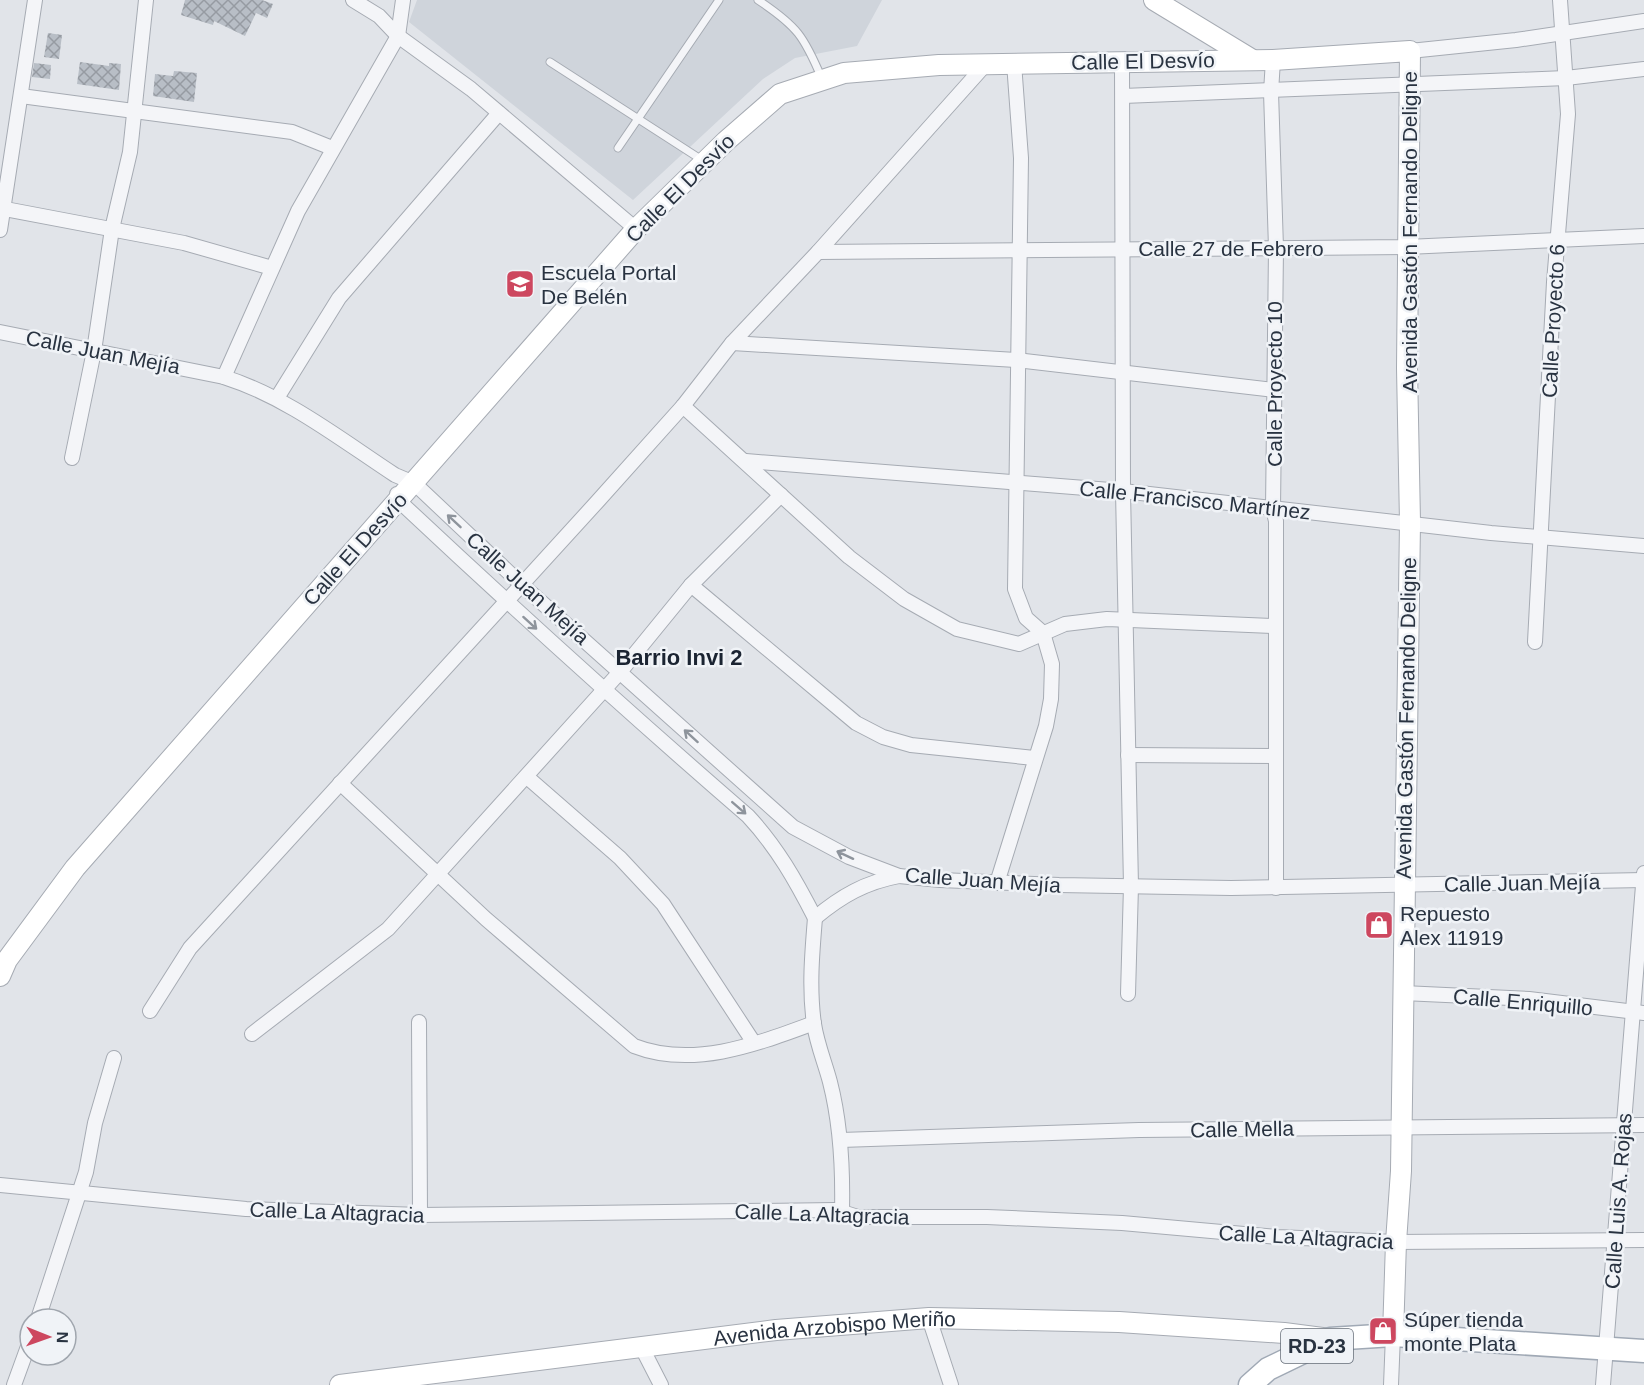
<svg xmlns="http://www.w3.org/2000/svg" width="1644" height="1385" font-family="Arial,sans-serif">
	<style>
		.built { fill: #cfd4db }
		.building { fill: url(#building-cross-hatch) }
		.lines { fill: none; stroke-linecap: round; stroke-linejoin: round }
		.lane-casing { stroke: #a6abb3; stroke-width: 9 }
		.street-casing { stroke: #a6abb3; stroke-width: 16 }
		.secondary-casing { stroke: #a6abb3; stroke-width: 22 }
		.primary-casing { stroke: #a0a9b5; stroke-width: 25 }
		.lane { stroke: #f4f5f8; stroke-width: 7 }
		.street { stroke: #f4f5f8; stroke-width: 14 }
		.secondary { stroke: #fff; stroke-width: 20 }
		.primary { stroke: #fff; stroke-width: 22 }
		.oneway { stroke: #8e949c }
		.labels { text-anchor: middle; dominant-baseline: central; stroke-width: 5; stroke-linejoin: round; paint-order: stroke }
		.shield { fill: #f0f3f7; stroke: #656d78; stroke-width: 1.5 }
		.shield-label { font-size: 20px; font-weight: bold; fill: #293341 }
		.street-label { font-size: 21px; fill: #293341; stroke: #f0f3f7 }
		.poi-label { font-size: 21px; fill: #293341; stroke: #f0f3f7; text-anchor: start }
		.neighbourhood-label { font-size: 22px; font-weight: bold; fill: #1b2432; stroke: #f0f3f7 }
	</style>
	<defs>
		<pattern id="building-cross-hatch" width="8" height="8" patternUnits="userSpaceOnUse" patternTransform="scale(1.5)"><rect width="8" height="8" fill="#b8bec6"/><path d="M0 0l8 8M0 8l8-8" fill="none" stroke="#969ba2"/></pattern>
	</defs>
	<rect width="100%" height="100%" fill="#e1e4e9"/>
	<path class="built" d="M417,0H882L857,46L795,58L763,79L633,200L409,22Z"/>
	<g class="building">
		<path d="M185,0H262L273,4L267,18L256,13L245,36L214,21L213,25L181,15Z"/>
		<path d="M48,33L62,35L59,59L44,57Z"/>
		<path d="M80,62L109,66V63L121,64L119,90L77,84Z"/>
		<path d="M34,63L51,65L50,79L32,77Z"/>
		<path d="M174,71L197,73L194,102L153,96L155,74L173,76Z"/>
	</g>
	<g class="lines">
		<g class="lane-casing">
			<g id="lane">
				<path d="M758,0C797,26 804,36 822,79"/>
				<path d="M550,62L702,160"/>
				<path d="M618,148L719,0"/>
			</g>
		</g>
		<g class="street-casing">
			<g id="street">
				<path d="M353,0L379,16L398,36L471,89L636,229"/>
				<path d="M1410,51L1516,40L1644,21"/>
				<path d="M1273,60L1271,92L1276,248L1273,509L1276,521V888"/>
				<path d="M1122,61L1123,491L1131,886L1128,994"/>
				<path d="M21,96L292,132L332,148"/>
				<path d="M1123,96L1566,78L1644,69"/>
				<path d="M0,208L184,243L272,268"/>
				<path d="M0,230L35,0"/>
				<path d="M818,252L1407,247L1644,236"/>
				<path d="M0,332L224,377C287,397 340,439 395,475L414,483L521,584L793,827L849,857L899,876L940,880L1059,885L1231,888L1644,880"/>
				<path d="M732,343L1016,360L1274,390"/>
				<path d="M224,377L298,211L398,36L403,0"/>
				<path d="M277,398L339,298L499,113"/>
				<path d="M683,406L849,557L904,599L957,629L1019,644L1065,624L1107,619L1274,626"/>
				<path d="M72,458L94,351L112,229L130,152L146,0"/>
				<path d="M746,461L1123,491L1491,533L1644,546"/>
				<path d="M397,494V499C512,607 629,713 748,816C777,847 796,881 815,918"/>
				<path d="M691,585L856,723L883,737L911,745L1034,758"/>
				<path d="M1535,642L1554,282L1568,114L1560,0"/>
				<path d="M1128,755L1275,756"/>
				<path d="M527,777L620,858L663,904L754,1043"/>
				<path d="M340,783L486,919L634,1046C693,1069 757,1044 814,1023"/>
				<path d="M997,883L1046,726L1051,699L1052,664L1043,633L1026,618L1015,589L1021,158L1014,63"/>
				<path d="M815,918C812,954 809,989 814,1024C817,1044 825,1063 830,1082C841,1125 843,1167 842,1211"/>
				<path d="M815,918C841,896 866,882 899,876"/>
				<path d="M1403,993L1529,999L1644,1013"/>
				<path d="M150,1011L190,948L597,502L683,406L732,343L818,252L985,65"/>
				<path d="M419,1022L420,1215"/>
				<path d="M252,1034L388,929L620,672L691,585L781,495"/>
				<path d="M841,1140L1139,1130L1644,1125"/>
				<path d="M0,1185L246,1209L420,1215L836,1210L858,1217H987L1122,1223L1277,1237L1396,1242L1644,1240"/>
				<path d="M929,1318L951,1385"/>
				<path d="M38,1319L86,1172L95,1123L114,1058"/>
				<path d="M641,1346L661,1385"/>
				<path d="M14,1385L30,1341"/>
				<path d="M1391,1385L1393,1335"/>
				<path d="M1603,1385L1644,873"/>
			</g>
		</g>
		<g class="secondary-casing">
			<g id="secondary">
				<path d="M1154,0L1251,59"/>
				<path d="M0,976L7,960L75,868L636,229L726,141L780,94L844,73L939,65L1273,60L1410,51L1407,368L1410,522L1401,1171L1396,1242L1393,1335"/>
				<path id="s1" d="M340,1385L776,1330L929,1318L1119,1322L1284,1333L1330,1339"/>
			</g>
		</g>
		<g class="primary-casing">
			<path id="primary" d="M1250,1385L1268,1369L1330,1339L1393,1335L1644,1351"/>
		</g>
		<use href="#lane" class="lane"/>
		<use href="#street" class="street"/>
		<use href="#secondary" class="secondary"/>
		<use href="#primary" class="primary"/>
	</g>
	<defs><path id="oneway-shaft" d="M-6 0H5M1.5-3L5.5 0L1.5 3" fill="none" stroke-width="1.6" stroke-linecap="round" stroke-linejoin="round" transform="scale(1.5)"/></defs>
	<g class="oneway">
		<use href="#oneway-shaft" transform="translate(454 521) rotate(-137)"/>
		<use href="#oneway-shaft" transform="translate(530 623) rotate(42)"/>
		<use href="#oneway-shaft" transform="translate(691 736) rotate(-138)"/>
		<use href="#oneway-shaft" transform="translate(739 808) rotate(41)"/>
		<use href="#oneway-shaft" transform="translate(845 855) rotate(-155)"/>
	</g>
	<defs>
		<g id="school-square" transform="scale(1.5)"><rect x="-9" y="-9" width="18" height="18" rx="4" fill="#cd475f" stroke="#f0f3f7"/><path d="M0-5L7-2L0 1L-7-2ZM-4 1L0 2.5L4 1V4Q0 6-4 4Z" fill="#fff"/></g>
		<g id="shop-square" transform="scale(1.5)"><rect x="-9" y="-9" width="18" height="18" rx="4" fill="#cd475f" stroke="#f0f3f7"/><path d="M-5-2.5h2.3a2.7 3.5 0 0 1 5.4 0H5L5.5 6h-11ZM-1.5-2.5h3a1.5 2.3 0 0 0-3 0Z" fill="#fff"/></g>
	</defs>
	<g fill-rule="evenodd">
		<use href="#school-square" x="520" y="284"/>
		<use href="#shop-square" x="1379" y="925"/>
		<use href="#shop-square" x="1383" y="1331"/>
	</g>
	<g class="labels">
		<rect class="shield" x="1281" y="1329" width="72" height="34" rx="4.5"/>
		<g class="shield-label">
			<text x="1317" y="1346">RD-23</text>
		</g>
		<g class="street-label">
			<text transform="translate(1143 61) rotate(-1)">Calle El Desvío</text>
			<text transform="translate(680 188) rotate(-45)">Calle El Desvío</text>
			<text transform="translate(1409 232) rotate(-90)">Avenida Gastón Fernando Deligne</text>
			<text x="1231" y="248">Calle 27 de Febrero</text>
			<text transform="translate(1553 321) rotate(-87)">Calle Proyecto 6</text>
			<text transform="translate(103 352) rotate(11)">Calle Juan Mejía</text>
			<text transform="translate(1274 384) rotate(-90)">Calle Proyecto 10</text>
			<text transform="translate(1195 500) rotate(6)">Calle Francisco Martínez</text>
			<text transform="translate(355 549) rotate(-48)">Calle El Desvío</text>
			<text transform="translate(528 588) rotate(42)">Calle Juan Mejía</text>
			<text transform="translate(1406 718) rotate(-89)">Avenida Gastón Fernando Deligne</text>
			<text transform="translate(983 880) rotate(4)">Calle Juan Mejía</text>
			<text transform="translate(1522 883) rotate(-1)">Calle Juan Mejía</text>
			<text transform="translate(1523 1002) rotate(5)">Calle Enriquillo</text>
			<text transform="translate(1242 1129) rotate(-1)">Calle Mella</text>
			<text transform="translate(1618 1201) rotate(-86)">Calle Luis A. Rojas</text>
			<text transform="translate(337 1212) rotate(2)">Calle La Altagracia</text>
			<text transform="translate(822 1214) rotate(2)">Calle La Altagracia</text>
			<text transform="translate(1306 1237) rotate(3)">Calle La Altagracia</text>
			<text stroke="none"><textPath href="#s1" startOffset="498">Avenida Arzobispo Meriño</textPath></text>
		</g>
		<g class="poi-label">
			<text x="541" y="272">Escuela Portal<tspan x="541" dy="24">De Belén</tspan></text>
			<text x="1400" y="913">Repuesto<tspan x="1400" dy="24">Alex 11919</tspan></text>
			<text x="1404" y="1319">Súper tienda<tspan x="1404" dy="24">monte Plata</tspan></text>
		</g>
		<g class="neighbourhood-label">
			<text x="679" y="657">Barrio Invi 2</text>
		</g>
	</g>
	<g transform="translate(48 1337) rotate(91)"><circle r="28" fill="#f0f3f7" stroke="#a0a6ae" stroke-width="1.5"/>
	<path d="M0-4.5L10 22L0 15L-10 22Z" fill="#cd475f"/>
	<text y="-9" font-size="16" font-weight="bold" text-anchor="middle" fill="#293341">N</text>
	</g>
</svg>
